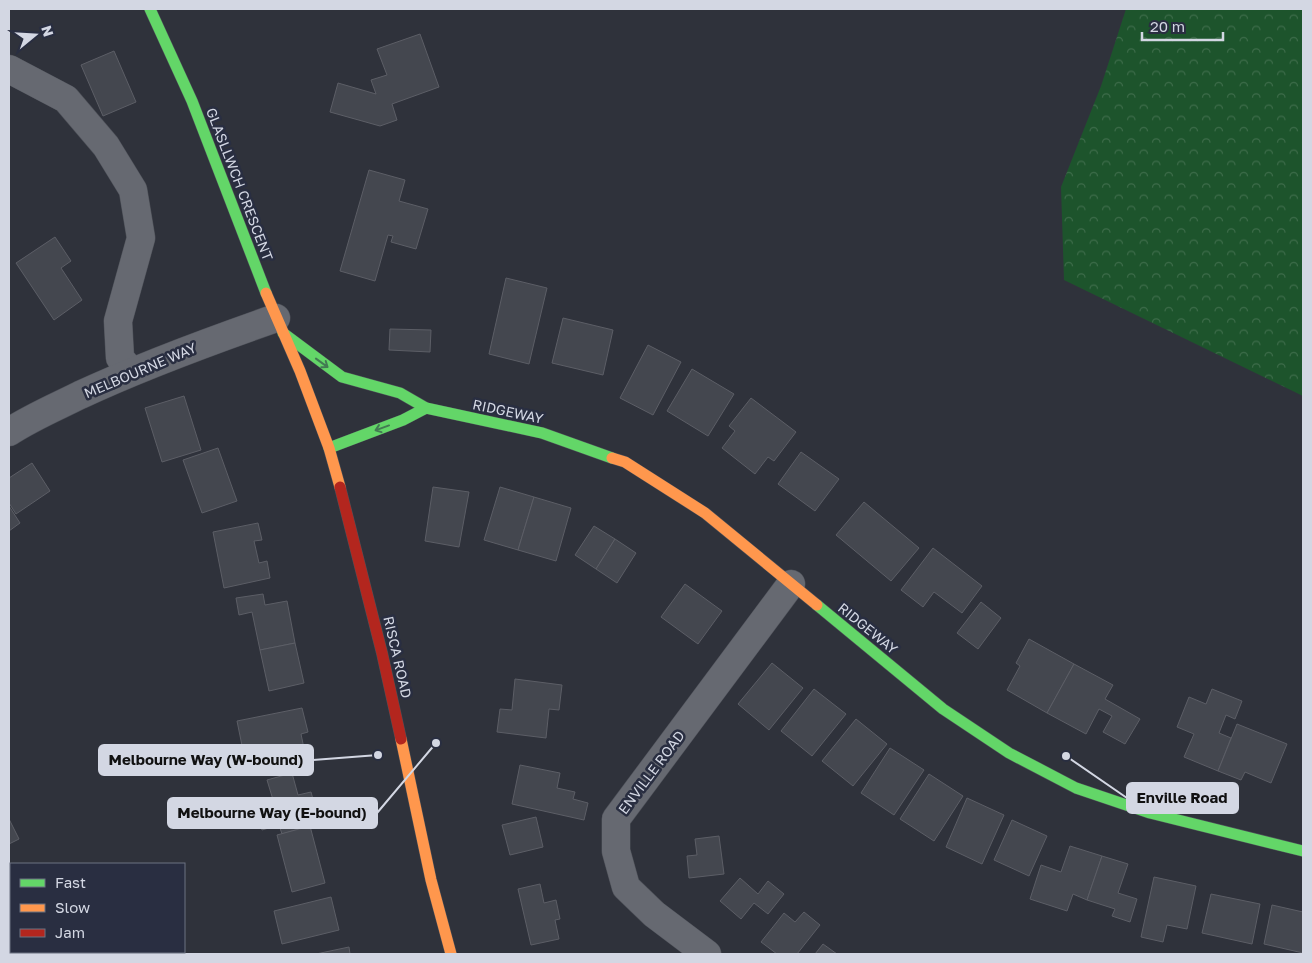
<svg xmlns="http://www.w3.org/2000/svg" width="1312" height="963" font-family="'Golos Text',sans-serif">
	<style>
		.forest { fill: url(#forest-crowns) }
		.building { fill: #44474f; stroke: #5c5e66 }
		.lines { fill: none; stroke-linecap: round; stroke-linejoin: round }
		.street-casing { stroke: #4d5058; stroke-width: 29 }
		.fast-casing { stroke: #4d5058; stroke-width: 12 }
		.slow-casing { stroke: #4d5058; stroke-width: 12 }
		.jam-casing { stroke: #4d5058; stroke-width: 12 }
		.street { stroke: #666971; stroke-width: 28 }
		.fast { stroke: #63d668; stroke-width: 11 }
		.slow { stroke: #ff974d; stroke-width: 11 }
		.jam { stroke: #b3261e; stroke-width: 11 }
		.oneway { stroke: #437a53 }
		.labels { text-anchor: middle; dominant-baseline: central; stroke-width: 5; stroke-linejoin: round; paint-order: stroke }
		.street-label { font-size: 14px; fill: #d3d7e3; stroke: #292e41 }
		.leader { fill: none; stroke: #d3d7e3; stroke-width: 2 }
		.callout-dot { fill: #d3d7e3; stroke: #292e41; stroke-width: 2 }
		.callout { fill: #d3d7e3; stroke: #d3d7e3; stroke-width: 2 }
		.callout-label { font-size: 15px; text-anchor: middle; font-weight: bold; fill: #111 }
	</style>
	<defs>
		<pattern id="forest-crowns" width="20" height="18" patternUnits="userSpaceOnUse" patternTransform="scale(1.25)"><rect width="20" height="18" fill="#1d542c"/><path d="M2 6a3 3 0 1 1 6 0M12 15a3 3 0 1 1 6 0" fill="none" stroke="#3d6c4a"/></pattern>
	</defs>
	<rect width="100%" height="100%" fill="#2f323b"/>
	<path class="forest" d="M1126,9H1303V396L1064,280L1061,187L1101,86Z"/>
	<g class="building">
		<path d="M420,34L439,87L392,104L397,120L380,126L330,112L338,83L376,94L371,80L387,75L377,49Z"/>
		<path d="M114,51L136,102L103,116L81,65Z"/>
		<path d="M369,170L405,180L399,201L428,209L416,249L391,242L393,236L388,235L375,281L340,271Z"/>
		<path d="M55,237L71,261L61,268L82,300L54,320L16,263Z"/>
		<path d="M506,278L547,288L529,364L489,354Z"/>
		<path d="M563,318L613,330L603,375L552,363Z"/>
		<path d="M390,329L431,330L430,352L389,350Z"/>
		<path d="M648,345L681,362L653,415L620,398Z"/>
		<path d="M692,369L734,394L708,436L667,411Z"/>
		<path d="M184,396L201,450L162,462L145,408Z"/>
		<path d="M751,398L796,432L774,461L768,457L755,474L722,448L735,431L729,426Z"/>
		<path d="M218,448L237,501L202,513L183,460Z"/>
		<path d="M801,452L839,479L815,511L778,484Z"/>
		<path d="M32,463L50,491L16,514L9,503V478Z"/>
		<path d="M433,487L469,492L459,547L425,541Z"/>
		<path d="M500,487L534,497L518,550L484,540Z"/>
		<path d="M534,497L571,508L556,561L518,550Z"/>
		<path d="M864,502L919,548L891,581L836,535Z"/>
		<path d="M9,506L20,523L9,531Z"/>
		<path d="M258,523L262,540L254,541L259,563L267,561L270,578L224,588L213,532Z"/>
		<path d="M594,526L615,539L596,569L575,555Z"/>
		<path d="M615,539L636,553L617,583L596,569Z"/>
		<path d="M933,548L982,586L962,613L934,592L923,607L901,590Z"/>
		<path d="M685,584L722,611L698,644L661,617Z"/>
		<path d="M263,594L265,605L287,601L295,643L260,650L252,612L239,615L236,598Z"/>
		<path d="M981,602L1001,618L978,649L957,633Z"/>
		<path d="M1029,639L1074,664L1047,713L1007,690L1020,666L1016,663Z"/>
		<path d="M295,643L304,683L269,691L260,650Z"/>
		<path d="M772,663L803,688L769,730L738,704Z"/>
		<path d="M1074,664L1113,685L1105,699L1140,719L1125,744L1103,732L1112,716L1099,709L1086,734L1047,713Z"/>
		<path d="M515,679L562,685L559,710L549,709L546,738L497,732L500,709L512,710Z"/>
		<path d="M814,689L846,714L812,756L781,731Z"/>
		<path d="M1212,689L1242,701L1235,719L1226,715L1219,733L1231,738L1218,771L1184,757L1194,734L1177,727L1189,697L1206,704Z"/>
		<path d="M302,708L308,732L301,734L306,758L247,770L237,721Z"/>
		<path d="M856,719L887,744L853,786L822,761Z"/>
		<path d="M1237,724L1287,744L1271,783L1245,772L1241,780L1218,771Z"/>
		<path d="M890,748L924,770L894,815L861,793Z"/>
		<path d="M520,765L560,773L557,788L575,792L573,799L588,803L584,820L512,804Z"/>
		<path d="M292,773L298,795L311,792L317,814L296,820L299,829L282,834L279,825L262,830L255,808L274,803L267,780Z"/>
		<path d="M929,774L963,796L934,841L900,819Z"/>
		<path d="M967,798L1004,815L982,864L946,847Z"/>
		<path d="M536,817L543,847L510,855L502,825Z"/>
		<path d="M9,819L19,839L9,844Z"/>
		<path d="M1012,820L1047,836L1029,876L994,860Z"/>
		<path d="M310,826L325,883L292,892L277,835Z"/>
		<path d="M719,836L724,874L689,878L687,856L697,855L695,839Z"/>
		<path d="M1070,846L1102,856L1087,900L1073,894L1067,911L1030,899L1041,865L1061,872Z"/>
		<path d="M1102,856L1128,864L1118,893L1137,899L1130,922L1112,916L1115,909L1087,900Z"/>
		<path d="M11,871V908L9,910V872Z"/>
		<path d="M1154,877L1196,886L1187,929L1167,925L1163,942L1141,937Z"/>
		<path d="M740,878L758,894L768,881L784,894L768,914L754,903L741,919L720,901Z"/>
		<path d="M540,884L544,903L556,900L560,919L555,920L559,939L531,945L518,889Z"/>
		<path d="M1211,894L1260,904L1252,944L1202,933Z"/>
		<path d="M331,897L339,930L282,944L274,911Z"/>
		<path d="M1272,905L1303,912V953L1264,944Z"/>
		<path d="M804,912L820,925L797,954H777L761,942L784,913L795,922Z"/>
		<path d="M823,944L837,954H815Z"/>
		<path d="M349,947L350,954H316Z"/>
		<path d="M32,952H65L57,954H33Z"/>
	</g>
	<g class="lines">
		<g class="street-casing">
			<g id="street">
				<path d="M9,69L66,99L106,146L133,190L141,238L118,321L120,358L131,371"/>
				<path d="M9,432C32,417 56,407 80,395C144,365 210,341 276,318"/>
				<path d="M707,954L654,914L626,887L616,851V819L791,584"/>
			</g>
		</g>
		<g class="fast-casing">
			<g id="fast">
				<path d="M150,9L192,101L266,293"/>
				<path d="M283,333L342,377L400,393L426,408L542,433L612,458"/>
				<path d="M329,448L403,420L426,408"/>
				<path d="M817,605L943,709L1009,753L1076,788L1150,813L1303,851"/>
			</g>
		</g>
		<g class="slow-casing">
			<g id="slow">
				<path d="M266,293L300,371L329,448L340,487"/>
				<path d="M612,458L625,462L705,513L817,605"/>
				<path d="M401,739L431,880L451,954"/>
			</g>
		</g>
		<g class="jam-casing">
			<path id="jam" d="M340,487L382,653L401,739"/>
		</g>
		<use href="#street" class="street"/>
		<use href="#fast" class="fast"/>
		<use href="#slow" class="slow"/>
		<use href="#jam" class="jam"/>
	</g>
	<defs><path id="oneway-shaft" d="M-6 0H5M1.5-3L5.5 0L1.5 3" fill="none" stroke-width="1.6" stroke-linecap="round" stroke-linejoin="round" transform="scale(1.25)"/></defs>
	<g class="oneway">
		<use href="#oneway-shaft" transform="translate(322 363) rotate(36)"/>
		<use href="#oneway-shaft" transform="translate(382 428) rotate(160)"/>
	</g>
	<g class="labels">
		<g class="street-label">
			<text transform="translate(240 184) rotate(69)">GLASLLWCH CRESCENT</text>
			<text transform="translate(140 370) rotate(-23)">MELBOURNE WAY</text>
			<text transform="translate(508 411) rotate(12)">RIDGEWAY</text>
			<text transform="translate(868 628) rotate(39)">RIDGEWAY</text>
			<text transform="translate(398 657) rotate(77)">RISCA ROAD</text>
			<text transform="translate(651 772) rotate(-53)">ENVILLE ROAD</text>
		</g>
	</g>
	<path class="leader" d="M378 755L313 760M1066 756L1127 798M436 743L377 813"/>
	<g class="callout-dot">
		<circle cx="378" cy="755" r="5"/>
		<circle cx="1066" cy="756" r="5"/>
		<circle cx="436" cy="743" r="5"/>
	</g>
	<g class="callout">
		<rect x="99" y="745" width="214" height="30" rx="5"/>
		<rect x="1127" y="783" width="111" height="30" rx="5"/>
		<rect x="168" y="798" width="209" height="30" rx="5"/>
	</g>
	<g class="callout-label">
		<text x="206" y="765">Melbourne Way (W-bound)</text>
		<text x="1182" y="803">Enville Road</text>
		<text x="272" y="818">Melbourne Way (E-bound)</text>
	</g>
	<rect width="1312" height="963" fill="none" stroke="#d3d7e3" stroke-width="20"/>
	<rect x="10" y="863" width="175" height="90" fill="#292e41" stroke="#6d7282"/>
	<rect x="20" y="879" width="25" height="8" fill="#63d668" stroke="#6d7282"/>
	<text x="55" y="888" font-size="15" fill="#d3d7e3">Fast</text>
	<rect x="20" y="904" width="25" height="8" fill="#ff974d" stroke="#6d7282"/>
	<text x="55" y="913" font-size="15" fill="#d3d7e3">Slow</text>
	<rect x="20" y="929" width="25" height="8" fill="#b3261e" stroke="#6d7282"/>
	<text x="55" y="938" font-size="15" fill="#d3d7e3">Jam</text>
	<g transform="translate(35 35) rotate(72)" stroke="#292e41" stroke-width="4" paint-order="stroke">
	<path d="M0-4L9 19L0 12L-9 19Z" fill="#d3d7e3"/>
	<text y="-8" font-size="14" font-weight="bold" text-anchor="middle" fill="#d3d7e3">N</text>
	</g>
	<path d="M1142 32v8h81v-8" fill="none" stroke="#d3d7e3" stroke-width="2.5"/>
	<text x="1150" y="32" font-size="15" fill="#d3d7e3" stroke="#292e41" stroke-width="4" paint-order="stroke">20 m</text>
</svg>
